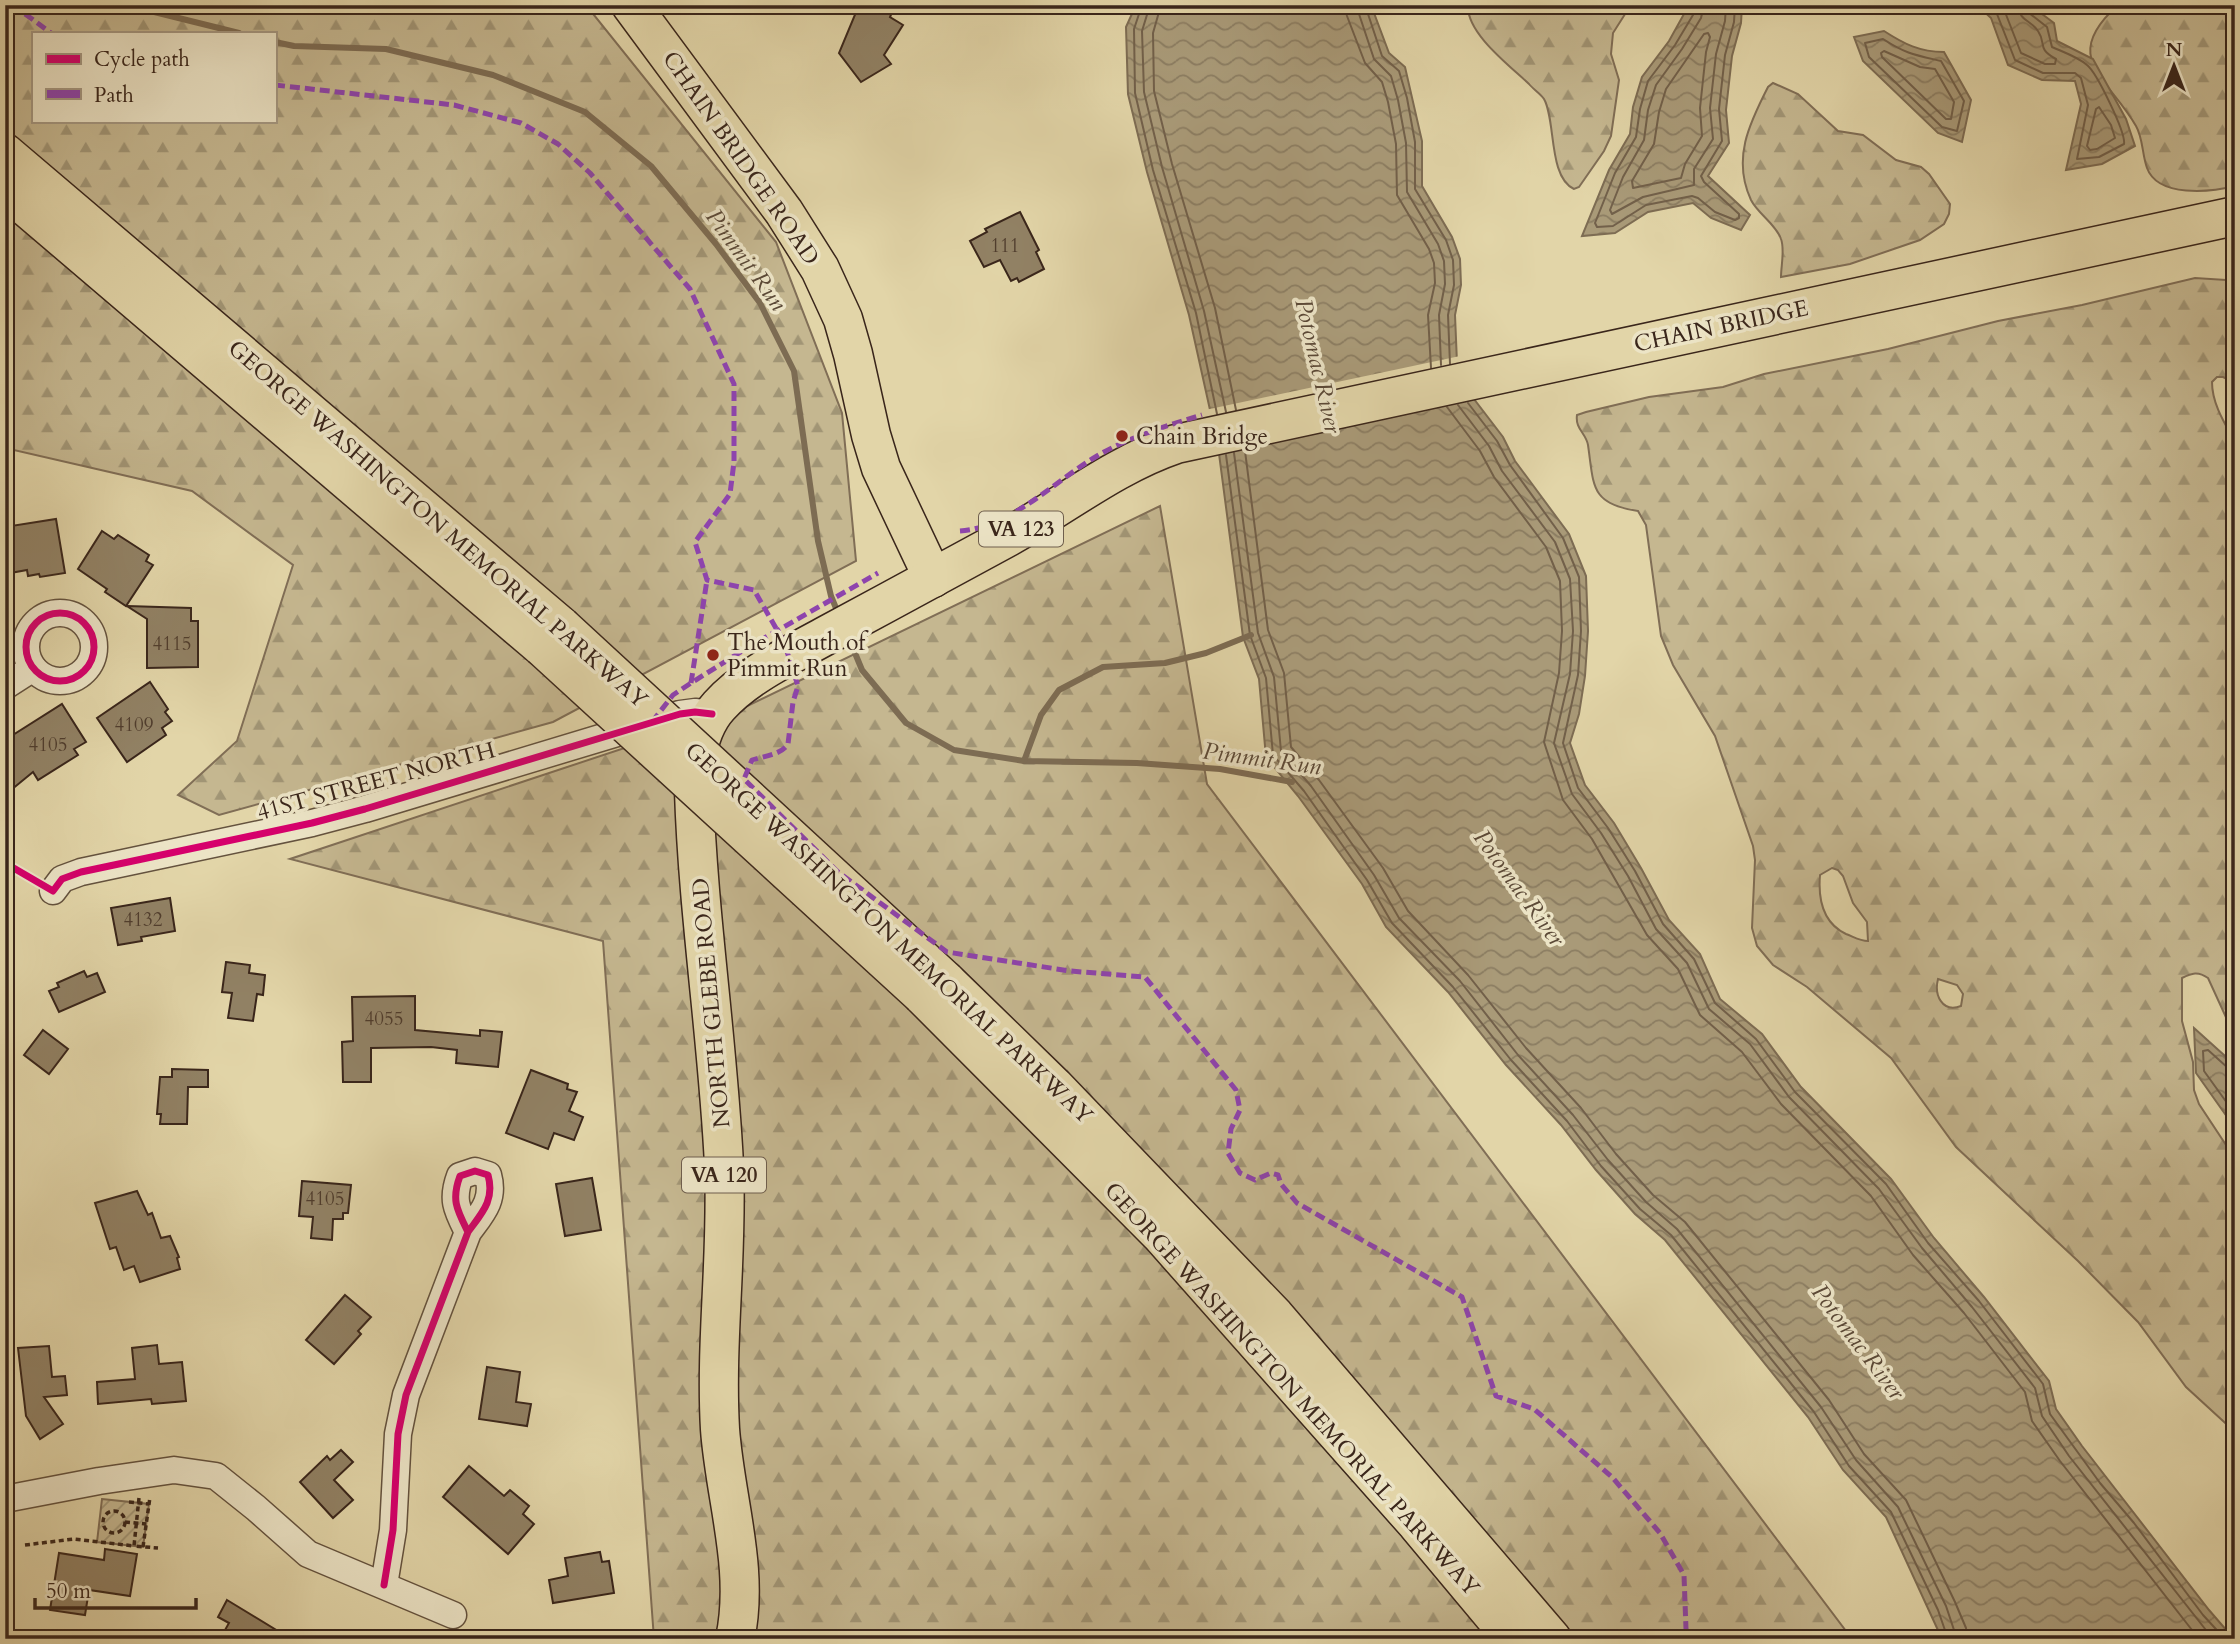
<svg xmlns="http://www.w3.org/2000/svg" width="2240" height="1644" font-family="Cardo,serif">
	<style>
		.forest { fill: url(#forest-firs); stroke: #806e56; stroke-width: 2; fill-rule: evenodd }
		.garden { fill: url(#garden-furrows); stroke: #806e56; stroke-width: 2 }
		.water { fill: url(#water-waves); stroke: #7d6c53; stroke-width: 2 }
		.pier { fill: #e2d5a8 }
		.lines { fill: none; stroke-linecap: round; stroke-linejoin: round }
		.shore { stroke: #72604a; stroke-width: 2 }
		.stream { stroke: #7d6c53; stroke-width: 6 }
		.building { fill: #918164; stroke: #3a261b; stroke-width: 2 }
		.minor-casing { stroke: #64523e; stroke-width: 29 }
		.primary-casing { stroke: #3a261b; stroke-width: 41 }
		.motorway-casing { stroke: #3a261b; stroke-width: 41 }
		.path { stroke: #3a261b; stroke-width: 3.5; stroke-dasharray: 5 3.5; stroke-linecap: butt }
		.minor { stroke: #ece4c6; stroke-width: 26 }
		.primary { stroke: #e2d5a8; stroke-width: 38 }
		.motorway { stroke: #e2d5a8; stroke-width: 38 }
		.motorway-bridge-casing { stroke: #3a261b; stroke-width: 41; stroke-linecap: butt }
		.motorway-bridge { stroke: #e2d5a8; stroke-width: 38 }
		.quiet { stroke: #8e44ad; stroke-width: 5; stroke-dasharray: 10 5; stroke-linecap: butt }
		.cycleway-casing { stroke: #ece4c6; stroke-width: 11 }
		.cycleway { stroke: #d6006c; stroke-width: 7 }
		.poi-dot { fill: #8f2418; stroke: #ece4c6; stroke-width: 2.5 }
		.labels { text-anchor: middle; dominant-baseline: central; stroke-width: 7; stroke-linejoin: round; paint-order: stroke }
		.number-label { font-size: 19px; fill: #503d2d }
		.shield { fill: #ece4c6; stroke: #6f5f4e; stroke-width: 2 }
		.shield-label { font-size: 21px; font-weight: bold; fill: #3a261b }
		.street-label { font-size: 23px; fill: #3a261b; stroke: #ece4c6 }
		.poi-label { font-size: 23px; fill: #3a261b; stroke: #ece4c6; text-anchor: start }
		.water-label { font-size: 24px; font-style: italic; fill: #5b4937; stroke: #ece4c6 }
	</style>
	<defs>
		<pattern id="forest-firs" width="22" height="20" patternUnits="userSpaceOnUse" patternTransform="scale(1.75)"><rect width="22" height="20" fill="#c5b790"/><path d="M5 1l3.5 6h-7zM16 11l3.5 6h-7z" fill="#a19575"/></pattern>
		<pattern id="garden-furrows" width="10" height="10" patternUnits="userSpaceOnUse" patternTransform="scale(1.75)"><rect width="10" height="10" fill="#c5b790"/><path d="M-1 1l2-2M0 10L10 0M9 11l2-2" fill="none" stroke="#a19575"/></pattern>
		<pattern id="water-waves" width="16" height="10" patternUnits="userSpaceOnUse" patternTransform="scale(1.75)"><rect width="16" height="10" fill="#a99a78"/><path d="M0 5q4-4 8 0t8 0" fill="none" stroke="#8b7d62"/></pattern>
	</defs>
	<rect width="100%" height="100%" fill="#e2d5a8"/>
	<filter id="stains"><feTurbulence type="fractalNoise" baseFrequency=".00286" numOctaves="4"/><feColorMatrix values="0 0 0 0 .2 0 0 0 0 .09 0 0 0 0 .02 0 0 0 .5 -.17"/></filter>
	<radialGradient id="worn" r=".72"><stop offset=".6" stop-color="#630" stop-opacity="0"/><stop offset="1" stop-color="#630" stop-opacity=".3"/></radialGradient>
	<g class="forest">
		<path d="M5,5H586L776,242L842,413L856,561L553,722L219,815L178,795L237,741L293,565L192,491L5,448ZM33,33H275V121H33Z"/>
		<path d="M1468,5H1641L1627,11L1613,33L1611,54L1619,80L1611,136L1604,151L1579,187L1574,189C1548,177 1556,120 1544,99C1541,94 1533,89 1529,84C1510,66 1466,33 1468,5Z"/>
		<path d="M2118,5H2235V186C2211,192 2158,198 2147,168C2142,154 2143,138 2136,126C2108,77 2059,58 2118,5Z"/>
		<path d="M1773,83L1798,94L1838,131L1863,135L1896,160L1921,167L1929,174L1950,204L1949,214L1944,224L1920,240L1850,264L1781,277C1781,266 1785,249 1781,239C1776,224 1758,214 1751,200C1732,159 1749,124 1768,87Z"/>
		<path d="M2235,269V383L2223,377H2217L2212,382C2212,404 2225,424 2235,442V1037L2208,978C2198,971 2192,973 2182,978V1021L2193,1062L2194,1090L2199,1104L2230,1151L2235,1154V1432L2186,1387L2138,1322L2078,1261L1956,1147L1891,1058L1807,987L1773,965L1757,946L1752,928L1755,860L1753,846L1715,736L1673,665L1661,636L1646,525L1638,511C1590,504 1594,486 1588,445C1586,433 1575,429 1577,415L1586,412L1649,397L1723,387L1764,374L1888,349L1998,321L2082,305L2195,278L2226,280ZM1832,868L1838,870L1843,876L1853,903L1867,922L1868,941C1860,941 1854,937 1846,934C1823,923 1818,899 1820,875ZM1938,979L1957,985L1963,994L1961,1006C1942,1013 1934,995 1938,979Z"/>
		<path d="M1160,506L1207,784L1852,1639H654L603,941L290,859L739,710Z"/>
	</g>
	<path class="garden" d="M102,1499L149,1504L143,1547L97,1542Z"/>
	<g class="water">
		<path d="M1136,5H1371L1389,53L1405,67L1422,141V186L1452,237L1460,259L1461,285L1455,315L1457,363L1461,382L1503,437L1515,461L1569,534L1586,576L1588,631L1585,676L1579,714L1570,743L1585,785L1614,823L1641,868L1669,920L1700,954L1720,999L1762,1034L1801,1087L1891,1179L1934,1238L1984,1297L2049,1381L2056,1409L2082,1446L2209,1610L2234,1639H1942L1886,1517L1843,1470L1808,1417L1665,1240L1635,1214L1596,1170L1561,1125L1506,1065L1448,992L1386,927L1362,884L1298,796L1266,757L1259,679L1243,637L1218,446L1189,315L1147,172L1128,94L1126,27Z"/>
		<path d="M1689,5H1742L1741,23L1732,56L1726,110L1729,143L1708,176L1750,215L1741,230L1711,218L1693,203L1648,212L1615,233L1582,236L1609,170L1630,134L1633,107L1642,77L1669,41Z"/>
		<path d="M1977,5H2030L2054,23L2057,41L2093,59L2126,119L2135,146L2102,164L2066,170L2081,104L2075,81L2042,80L2008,65L1991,18Z"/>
		<path d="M1884,31C1904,44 1920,52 1944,52L1971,100L1962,142L1938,133L1863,61L1854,37Z"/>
		<path d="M2194,1028L2235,1065V1121H2230L2196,1073Z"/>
	</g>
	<path class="pier" d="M1460,356L1464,380L1214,447L1205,410Z"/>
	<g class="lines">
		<g class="shore">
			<path d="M1142,5L1134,29L1135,93L1153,170L1196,313L1217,414"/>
			<path d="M1150,5L1142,31L1144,92L1162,167L1204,311L1226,412"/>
			<path d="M1161,5L1153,33L1154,91L1172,164L1215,308L1236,410"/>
			<path d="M1345,5L1347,16L1365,63L1382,82L1388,102L1396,144L1397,195L1429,249L1434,263L1435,283L1428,315L1431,368"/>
			<path d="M1356,5L1374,59L1391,76L1398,100L1406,143L1407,192L1438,244L1444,261L1445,284L1439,315L1441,365"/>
			<path d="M1365,5L1382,56L1399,71L1407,98L1415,142V189L1446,240L1453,260L1454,285L1448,315L1450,364"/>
			<path d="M1695,5L1693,15L1675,45L1648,81L1640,109L1636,137L1615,173L1595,223L1597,227L1613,226L1646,205L1692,196L1698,198L1715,212L1735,220L1739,218V214L1704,182L1701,176L1722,141L1719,109L1725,55L1734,22L1735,5"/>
			<path d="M1704,5L1701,18L1682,49L1656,85L1648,110L1644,140L1623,177L1610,210L1612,214L1643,197L1694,185V169L1713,139L1710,108L1716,54L1725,21L1726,5"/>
			<path d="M1987,5L1997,14L2015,60L2043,73H2075L2081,78L2088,105L2077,159L2099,157L2124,144C2126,133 2097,73 2087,65C2078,57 2063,52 2052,47L2047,27L2029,13L2027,5"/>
			<path d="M2001,5L2005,12L2021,53L2045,64H2055L2056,59C2036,48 2047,44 2038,31C2031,20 2019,21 2018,5"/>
			<path d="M1708,33L1710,37L1706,52L1700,108L1702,136L1685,164L1681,178L1633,188L1632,181L1654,144L1659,112L1666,89L1704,34Z"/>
			<path d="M1883,39C1906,54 1915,55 1941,61L1964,101L1957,131L1942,127L1869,57L1865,43Z"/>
			<path d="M1884,51L1920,67L1935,69L1954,102L1951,119H1946L1882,57L1881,53Z"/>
			<path d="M2099,107L2111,125L2115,138L2097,149L2090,150L2087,146L2096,109Z"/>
			<path d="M1468,403L1497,441L1510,465L1563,538L1579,577L1581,631L1578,675L1563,743L1578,788L1608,828L1635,871L1663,924L1694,959L1715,1003L1756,1039L1795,1092L1886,1184L1928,1243L1979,1301L2043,1384L2050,1414L2100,1483L2134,1523L2203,1615L2225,1639"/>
			<path d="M1458,405L1489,446L1502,471L1555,542L1570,579L1573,631L1570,674L1554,743L1572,794L1601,833L1628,876L1656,929L1687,963L1709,1009L1750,1044L1789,1097L1879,1189L1922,1248L1972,1307L2035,1388L2042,1416L2069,1456L2213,1639"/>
			<path d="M1447,407L1480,451L1494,477L1546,547L1560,581L1562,631L1559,673L1544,742L1563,800L1592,839L1647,935L1678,969L1700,1015L1742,1052L1781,1104L1871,1196L1913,1255L1964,1313L2025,1392L2032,1421L2060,1461L2199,1639"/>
			<path d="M1245,451L1268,630L1284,673L1291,747L1319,780L1383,868L1408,911L1468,975L1526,1048L1581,1108L1616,1154L1653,1195L1685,1222L1829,1400L1864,1454L1906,1500L1955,1602L1966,1628L1967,1639"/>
			<path d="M1234,453L1258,633L1274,677L1281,751L1311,786L1374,875L1399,918L1460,981L1518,1055L1573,1115L1608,1160L1646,1202L1677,1229L1821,1407L1856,1460L1898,1507L1946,1606L1957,1639"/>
			<path d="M1226,455L1250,635L1266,678L1273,755L1304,791L1367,880L1392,923L1453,987L1511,1060L1567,1121L1601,1166L1640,1209L1671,1235L1814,1412L1849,1466L1891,1512L1938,1610L1948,1639"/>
			<path d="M2235,1070L2228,1068L2208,1050L2203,1051L2204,1071L2235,1114"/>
		</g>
		<g class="stream">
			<path d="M126,5L239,33"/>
			<path d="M275,42L294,46L386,49L493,75L585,112L651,166L716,244L760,303L794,371L818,541L831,596L838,613"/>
			<path d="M848,636L862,670L906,723L954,750L1024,761L1137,763L1220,769L1292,782"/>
			<path d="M1024,761L1041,715L1059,690L1103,667L1165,663L1206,653L1251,635"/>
		</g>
	</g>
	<g class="building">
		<path d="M859,5H895L890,17L903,25L884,55L891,64L861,82L839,53Z"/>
		<path d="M1020,212L1039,250L1036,252L1044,269L1019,282L1017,278L1011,281L1000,260L984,267L970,241L987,232L985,229Z"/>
		<path d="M56,519L65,573L40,577L39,574L28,576L27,570L5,574V535L12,534L11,526Z"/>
		<path d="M102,531L114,539L118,535L149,555L146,561L153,565L126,606L105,592L107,589L78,569Z"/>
		<path d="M127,606L191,608V621H198V667L147,668V619Z"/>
		<path d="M150,682L168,709L165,712L172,721L162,728L166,735L127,762L97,718Z"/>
		<path d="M62,704L86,742L74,749L78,755L38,780L33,772L5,795V740Z"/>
		<path d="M170,898L175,931L141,937L142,941L118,945L111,908Z"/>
		<path d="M226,962L250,965L249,973L265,975L263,995L257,994L253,1021L228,1018L232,993L222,992Z"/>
		<path d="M84,971L87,977L97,973L105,992L59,1012L49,991L59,987L57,983Z"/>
		<path d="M415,996V1030L480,1036V1030L502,1032L498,1067L456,1063L457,1050L431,1047L371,1048V1082H343L342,1042L353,1041L352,997Z"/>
		<path d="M43,1030L68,1049L49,1074L24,1055Z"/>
		<path d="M172,1069L208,1070V1087H188L187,1124H160L161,1114H157L160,1077H172Z"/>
		<path d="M531,1070L568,1084L567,1089L577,1092L569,1111L583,1117L574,1140L554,1133L548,1149L506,1133Z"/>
		<path d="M592,1178L601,1230L565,1236L556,1184Z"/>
		<path d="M302,1181L351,1185L348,1213H343V1219H333L332,1240L311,1238L313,1217L299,1216Z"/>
		<path d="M137,1191L148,1215L152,1213L161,1238L170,1236L179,1257L177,1258L180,1269L140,1282L134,1266L124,1270L116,1247L110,1249L95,1203Z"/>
		<path d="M345,1295L371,1317L358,1331L361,1334L334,1364L306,1340Z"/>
		<path d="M157,1345L159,1364L182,1362L186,1401L152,1404L151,1399L98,1404L97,1382L135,1379L132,1348Z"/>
		<path d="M49,1346L52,1377L65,1376L67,1395L44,1397L63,1424L40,1439L26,1416L18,1348Z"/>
		<path d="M487,1367L520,1372L516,1402L531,1404L527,1426L479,1419Z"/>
		<path d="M341,1450L353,1462L334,1480L353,1500L333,1518L300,1482L327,1456L330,1460Z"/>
		<path d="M469,1466L504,1496L510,1490L529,1506L523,1514L534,1524L508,1554L443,1497Z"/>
		<path d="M105,1549L137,1554L130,1596L89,1590L85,1615L50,1610L59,1553L104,1560Z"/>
		<path d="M600,1552L602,1562L609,1561L614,1593L553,1603L549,1580L568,1576L565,1558Z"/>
		<path d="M227,1600L291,1639H220L229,1623L218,1617Z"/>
	</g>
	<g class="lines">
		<g class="minor-casing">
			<g id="minor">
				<circle cx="60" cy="647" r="34"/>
				<path d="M5,686L33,668"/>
				<path d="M53,891L62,879L81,872L312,823L365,809L680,714L695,712L712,714"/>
				<path d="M5,1499L99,1481L174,1470L216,1476L256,1508L308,1554L453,1615"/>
				<path d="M384,1585L393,1530L398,1434L406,1395L468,1232C482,1213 495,1200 488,1175L475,1171L460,1176C451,1200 457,1210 468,1232"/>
			</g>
		</g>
		<g class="primary-casing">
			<g id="primary">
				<path d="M631,5L784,212L820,269L843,319L853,354L871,435L881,468L933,578"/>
				<path d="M735,1639C750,1569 725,1499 720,1429C715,1341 728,1253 724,1165C718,1040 698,916 694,791C694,762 698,729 719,706C747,675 789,656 825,636C886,603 948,570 1008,537C1064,506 1114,465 1176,444L2235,216"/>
			</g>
		</g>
		<g class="motorway-casing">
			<g id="motorway">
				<path d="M5,153L561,626"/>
				<path d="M5,189L542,647"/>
				<path d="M946,981L1054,1086L1275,1316L1552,1639"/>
				<path d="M922,995L1160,1234L1417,1524L1513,1639"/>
			</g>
		</g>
		<g class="path">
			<path d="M139,1498L134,1546L158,1548"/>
			<path d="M129,1502L149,1504"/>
			<circle cx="114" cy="1522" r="11"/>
			<path d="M125,1522L146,1524"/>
			<path d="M25,1545L74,1539L134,1546"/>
			<path d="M143,1547L150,1497"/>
		</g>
		<use href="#minor" class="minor"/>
		<use href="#primary" class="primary"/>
		<use href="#motorway" class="motorway"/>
		<g class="motorway-bridge-casing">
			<g id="motorway-bridge">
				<path d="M561,626L946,981"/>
				<path d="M542,647L922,995"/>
			</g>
		</g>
		<use href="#motorway-bridge" class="motorway-bridge"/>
		<g class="quiet">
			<path d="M13,5L51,33"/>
			<path d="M275,85L454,105L521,123L558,144L590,173L690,289L734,384V462L730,494L695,542L707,580L754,590L784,642L798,686L793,702L788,744C781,755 764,756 752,760L744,779L838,872L947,952L1070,971L1145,977L1236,1090L1240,1110L1231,1129L1228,1153L1240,1173L1255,1180L1271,1173L1278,1175L1281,1184L1297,1203L1462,1297L1496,1396L1534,1409L1612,1477L1660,1533L1684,1575L1686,1629L1691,1639"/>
			<path d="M960,531C1012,527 1053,482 1097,456C1129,437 1166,426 1202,415"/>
			<path d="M691,683L707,580"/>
			<path d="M652,722L673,695L691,683L747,648L878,573"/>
		</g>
		<g class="cycleway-casing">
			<g id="cycleway">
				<circle cx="60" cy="647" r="34"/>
				<path d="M5,863L53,891L62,879L81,872L312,823L365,809L680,714L695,712L712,714"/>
				<path d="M384,1585L393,1530L398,1434L406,1395L468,1232C482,1213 495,1200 488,1175L475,1171L460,1176C451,1200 457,1210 468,1232"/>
			</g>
		</g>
		<use href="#cycleway" class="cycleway"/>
	</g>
	<g class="poi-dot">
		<circle cx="1122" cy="436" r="7"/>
		<circle cx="713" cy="655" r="7"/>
	</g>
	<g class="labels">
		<g class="number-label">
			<text x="1005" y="246">111</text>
			<text x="172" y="644">4115</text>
			<text x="134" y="725">4109</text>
			<text x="48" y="745">4105</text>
			<text x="143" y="920">4132</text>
			<text x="384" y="1019">4055</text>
			<text x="325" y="1199">4105</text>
		</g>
		<g class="shield">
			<rect x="979" y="511.5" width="84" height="35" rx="5"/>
			<rect x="682" y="1157.5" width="84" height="35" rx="5"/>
		</g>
		<g class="shield-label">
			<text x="1021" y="529">VA 123</text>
			<text x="724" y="1175">VA 120</text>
		</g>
		<g class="street-label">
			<text transform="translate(741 158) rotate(55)">CHAIN BRIDGE ROAD</text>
			<text transform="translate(1721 326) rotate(-12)">CHAIN BRIDGE</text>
			<text transform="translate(438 524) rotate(41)">GEORGE WASHINGTON MEMORIAL PARKWAY</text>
			<text transform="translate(376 781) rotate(-15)">41ST STREET NORTH</text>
			<text transform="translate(889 933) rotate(43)">GEORGE WASHINGTON MEMORIAL PARKWAY</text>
			<text transform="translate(711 1003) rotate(-95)">NORTH GLEBE ROAD</text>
			<text transform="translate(1292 1389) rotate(48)">GEORGE WASHINGTON MEMORIAL PARKWAY</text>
		</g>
		<g class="poi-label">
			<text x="1136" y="436">Chain Bridge</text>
			<text x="727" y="642">The Mouth of<tspan x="727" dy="26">Pimmit Run</tspan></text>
		</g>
		<g class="water-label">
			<text transform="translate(746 260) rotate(54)">Pimmit Run</text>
			<text transform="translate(1318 366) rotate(77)">Potomac River</text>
			<text transform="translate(1262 759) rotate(8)">Pimmit Run</text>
			<text transform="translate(1519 888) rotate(54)">Potomac River</text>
			<text transform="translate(1858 1342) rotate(53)">Potomac River</text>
		</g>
	</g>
	<rect width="2240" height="1644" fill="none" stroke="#e2d5a8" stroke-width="28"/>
	<rect x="7" y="7" width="2226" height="1630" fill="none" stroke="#3a261b" stroke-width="3.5"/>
	<rect x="14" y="14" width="2212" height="1616" fill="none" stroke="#3a261b" stroke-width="2"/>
	<rect x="32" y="32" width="245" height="91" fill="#ece4c6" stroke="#a59882" stroke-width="2"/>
	<rect x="46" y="54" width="35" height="10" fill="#d6006c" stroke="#a59882" stroke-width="2"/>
	<text x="94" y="66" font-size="21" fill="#3a261b">Cycle path</text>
	<rect x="46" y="89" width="35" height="10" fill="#8e44ad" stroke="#a59882" stroke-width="2"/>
	<text x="94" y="102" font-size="21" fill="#3a261b">Path</text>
	<g transform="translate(2174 66)" stroke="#ece4c6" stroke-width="5" paint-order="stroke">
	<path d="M0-5L12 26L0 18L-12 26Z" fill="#3a261b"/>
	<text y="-10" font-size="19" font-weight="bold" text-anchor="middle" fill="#3a261b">N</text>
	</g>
	<path d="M35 1598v10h161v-10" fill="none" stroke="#3a261b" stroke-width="3.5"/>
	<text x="46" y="1598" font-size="21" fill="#3a261b" stroke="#ece4c6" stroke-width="5" paint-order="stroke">50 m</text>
	<rect width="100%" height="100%" filter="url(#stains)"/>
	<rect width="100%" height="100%" fill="url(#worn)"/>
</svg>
